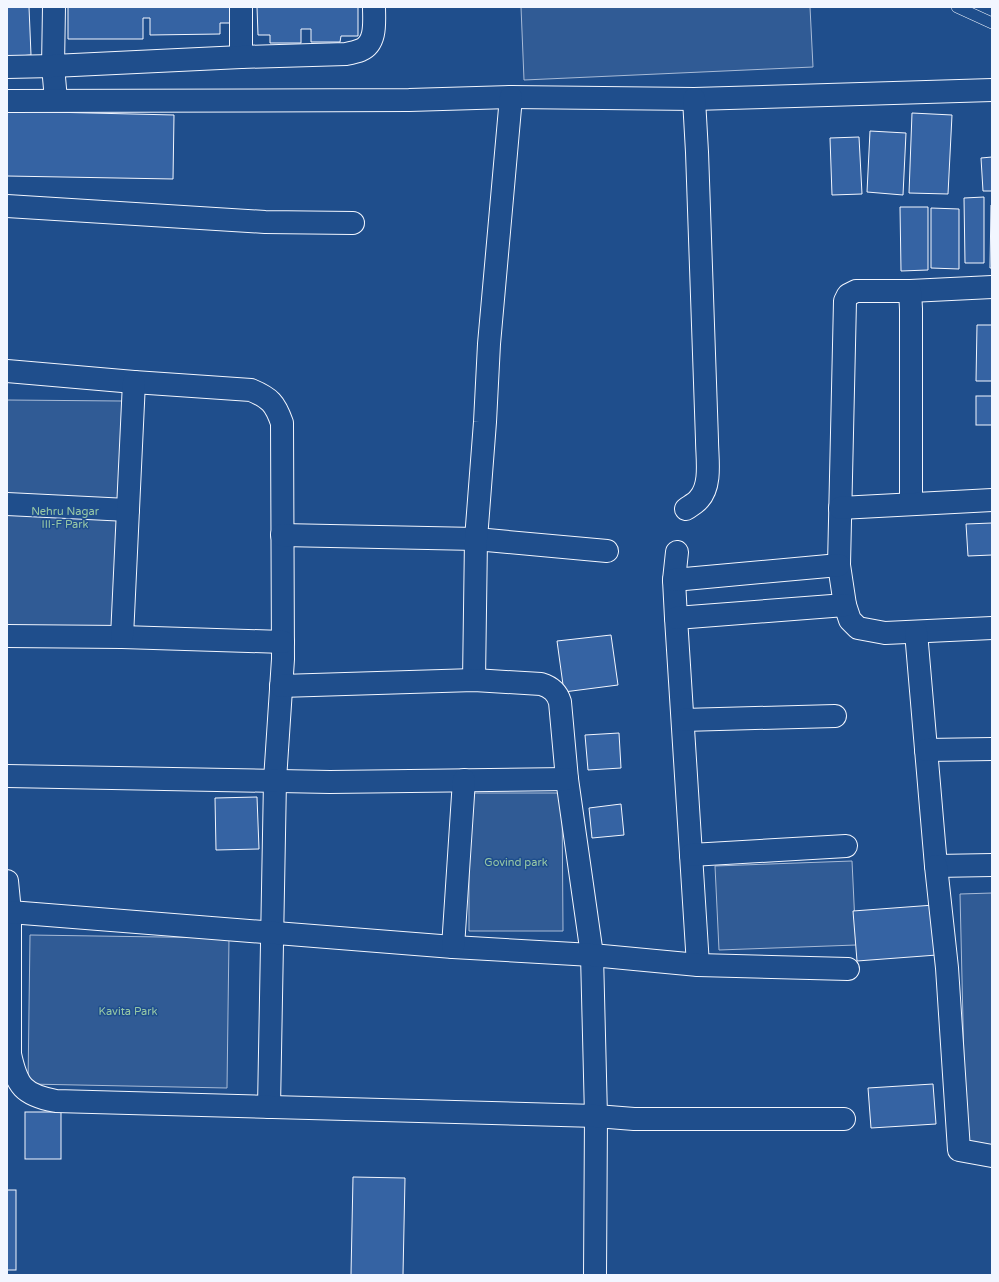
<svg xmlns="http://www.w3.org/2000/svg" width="999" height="1282" font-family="'Varela Round',sans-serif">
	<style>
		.built { fill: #305b95; stroke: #a8bbd7 }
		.building { fill: #3563a3; stroke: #f2f6ff }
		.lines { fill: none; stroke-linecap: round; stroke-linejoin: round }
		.service-casing { stroke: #f2f6ff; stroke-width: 12 }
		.minor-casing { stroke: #f2f6ff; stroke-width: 24 }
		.service { stroke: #1f4e8c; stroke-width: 11 }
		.minor { stroke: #1f4e8c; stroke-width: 22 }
		.labels { text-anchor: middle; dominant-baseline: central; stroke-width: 3; stroke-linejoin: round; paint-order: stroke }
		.park-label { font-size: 11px; fill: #97c8a6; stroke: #1f4e8c }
	</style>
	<rect width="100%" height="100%" fill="#1f4e8c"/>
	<g class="built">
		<path d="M521,7H810L813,67L524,80Z"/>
		<path d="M7,400L122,401V635L7,634Z"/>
		<path d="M469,793H562L563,931H469Z"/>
		<path d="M852,861L856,945L719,950L715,866Z"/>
		<path d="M992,893V1147L966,1148L960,894Z"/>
		<path d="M30,935L229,938L227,1088L28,1084Z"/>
	</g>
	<g class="building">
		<path d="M7,7H29L31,55L7,57Z"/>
		<path d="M68,7H235V23H220V34L150,35V18H143V39H68Z"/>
		<path d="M257,7H358V36H341L340,42H311V29H301V43H270V35H258Z"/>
		<path d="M7,111L174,115L173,179L7,176Z"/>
		<path d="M912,113L952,115L948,194L909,193Z"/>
		<path d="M870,131L906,133L903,195L867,192Z"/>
		<path d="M859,137L862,194L832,195L830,138Z"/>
		<path d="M992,157V191H983L981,158Z"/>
		<path d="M984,197V263H965L964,198Z"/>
		<path d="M991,205H992V268H990Z"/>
		<path d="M900,207H928V270L901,271Z"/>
		<path d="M931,208L959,209V269L931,268Z"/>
		<path d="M977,325H992V381H976Z"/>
		<rect x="976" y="396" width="16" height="29"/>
		<path d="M992,523V555L968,556L966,524Z"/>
		<path d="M611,635L618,685L564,692L557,641Z"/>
		<path d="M619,733L621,768L588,770L585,735Z"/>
		<path d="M257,797L259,849L216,850L215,798Z"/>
		<path d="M621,804L624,835L592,838L589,808Z"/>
		<path d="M934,905L937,955L857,961L853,911Z"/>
		<path d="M933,1084L936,1124L871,1128L868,1088Z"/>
		<rect x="25" y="1112" width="36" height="47"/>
		<path d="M353,1177L405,1178L403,1275H351Z"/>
		<rect x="7" y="1190" width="9" height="80"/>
	</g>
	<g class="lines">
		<g class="service-casing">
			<path id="service" d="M957,7L992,23"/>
		</g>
		<g class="minor-casing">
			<g id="minor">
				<path d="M54,7L53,66L56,100"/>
				<path d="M241,57V7"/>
				<path d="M7,67L53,66L241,57L346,54C351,53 356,52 361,50C377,43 374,21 374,7"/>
				<path d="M7,101L409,100L511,97L694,99L992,90"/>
				<path d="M7,206L265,222L353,223"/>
				<path d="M910,291L992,287"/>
				<path d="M7,371L134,382L251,390C270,398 275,403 282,423L283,659L275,780L269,1107"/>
				<path d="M7,504L128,510"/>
				<path d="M911,504V309L910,291H856L848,295L845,301L839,565L845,605L850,620L858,628L885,633L992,628"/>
				<path d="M840,508L992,500"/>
				<path d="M686,509C690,506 696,503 699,499C712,485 707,458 707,440L697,152L694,99"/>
				<path d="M282,535L476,539L607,551"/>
				<path d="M677,552L674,580L676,618L698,965"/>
				<path d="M674,580L839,565"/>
				<path d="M676,618L845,605"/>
				<path d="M916,632L936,866L992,865"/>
				<path d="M7,636L122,637L283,642"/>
				<path d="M122,637L134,382"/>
				<path d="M474,680L476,539L485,422L489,344L511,97"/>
				<path d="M281,686L474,680L541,684C551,687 557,692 560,702L567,779L592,955L596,1116L595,1275"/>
				<path d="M683,720L835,716"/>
				<path d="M926,750L992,749"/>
				<path d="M7,776L330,782L567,779"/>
				<path d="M691,855L846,846"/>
				<path d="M936,866L947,968L959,1150L992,1156"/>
				<path d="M7,881L10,912V1054C17,1086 23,1095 56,1101L596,1116L634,1119H844"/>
				<path d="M10,912L453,947L592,955L698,965L848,969"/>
				<path d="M453,947L464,780"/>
			</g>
		</g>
		<use href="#service" class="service"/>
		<use href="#minor" class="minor"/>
	</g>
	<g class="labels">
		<g class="park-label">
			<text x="65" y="511">Nehru Nagar<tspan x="65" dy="13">III-F Park</tspan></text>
			<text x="516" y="862">Govind park</text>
			<text x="128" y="1011">Kavita Park</text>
		</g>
	</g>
	<rect width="999" height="1282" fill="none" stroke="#f2f6ff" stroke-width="16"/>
</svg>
